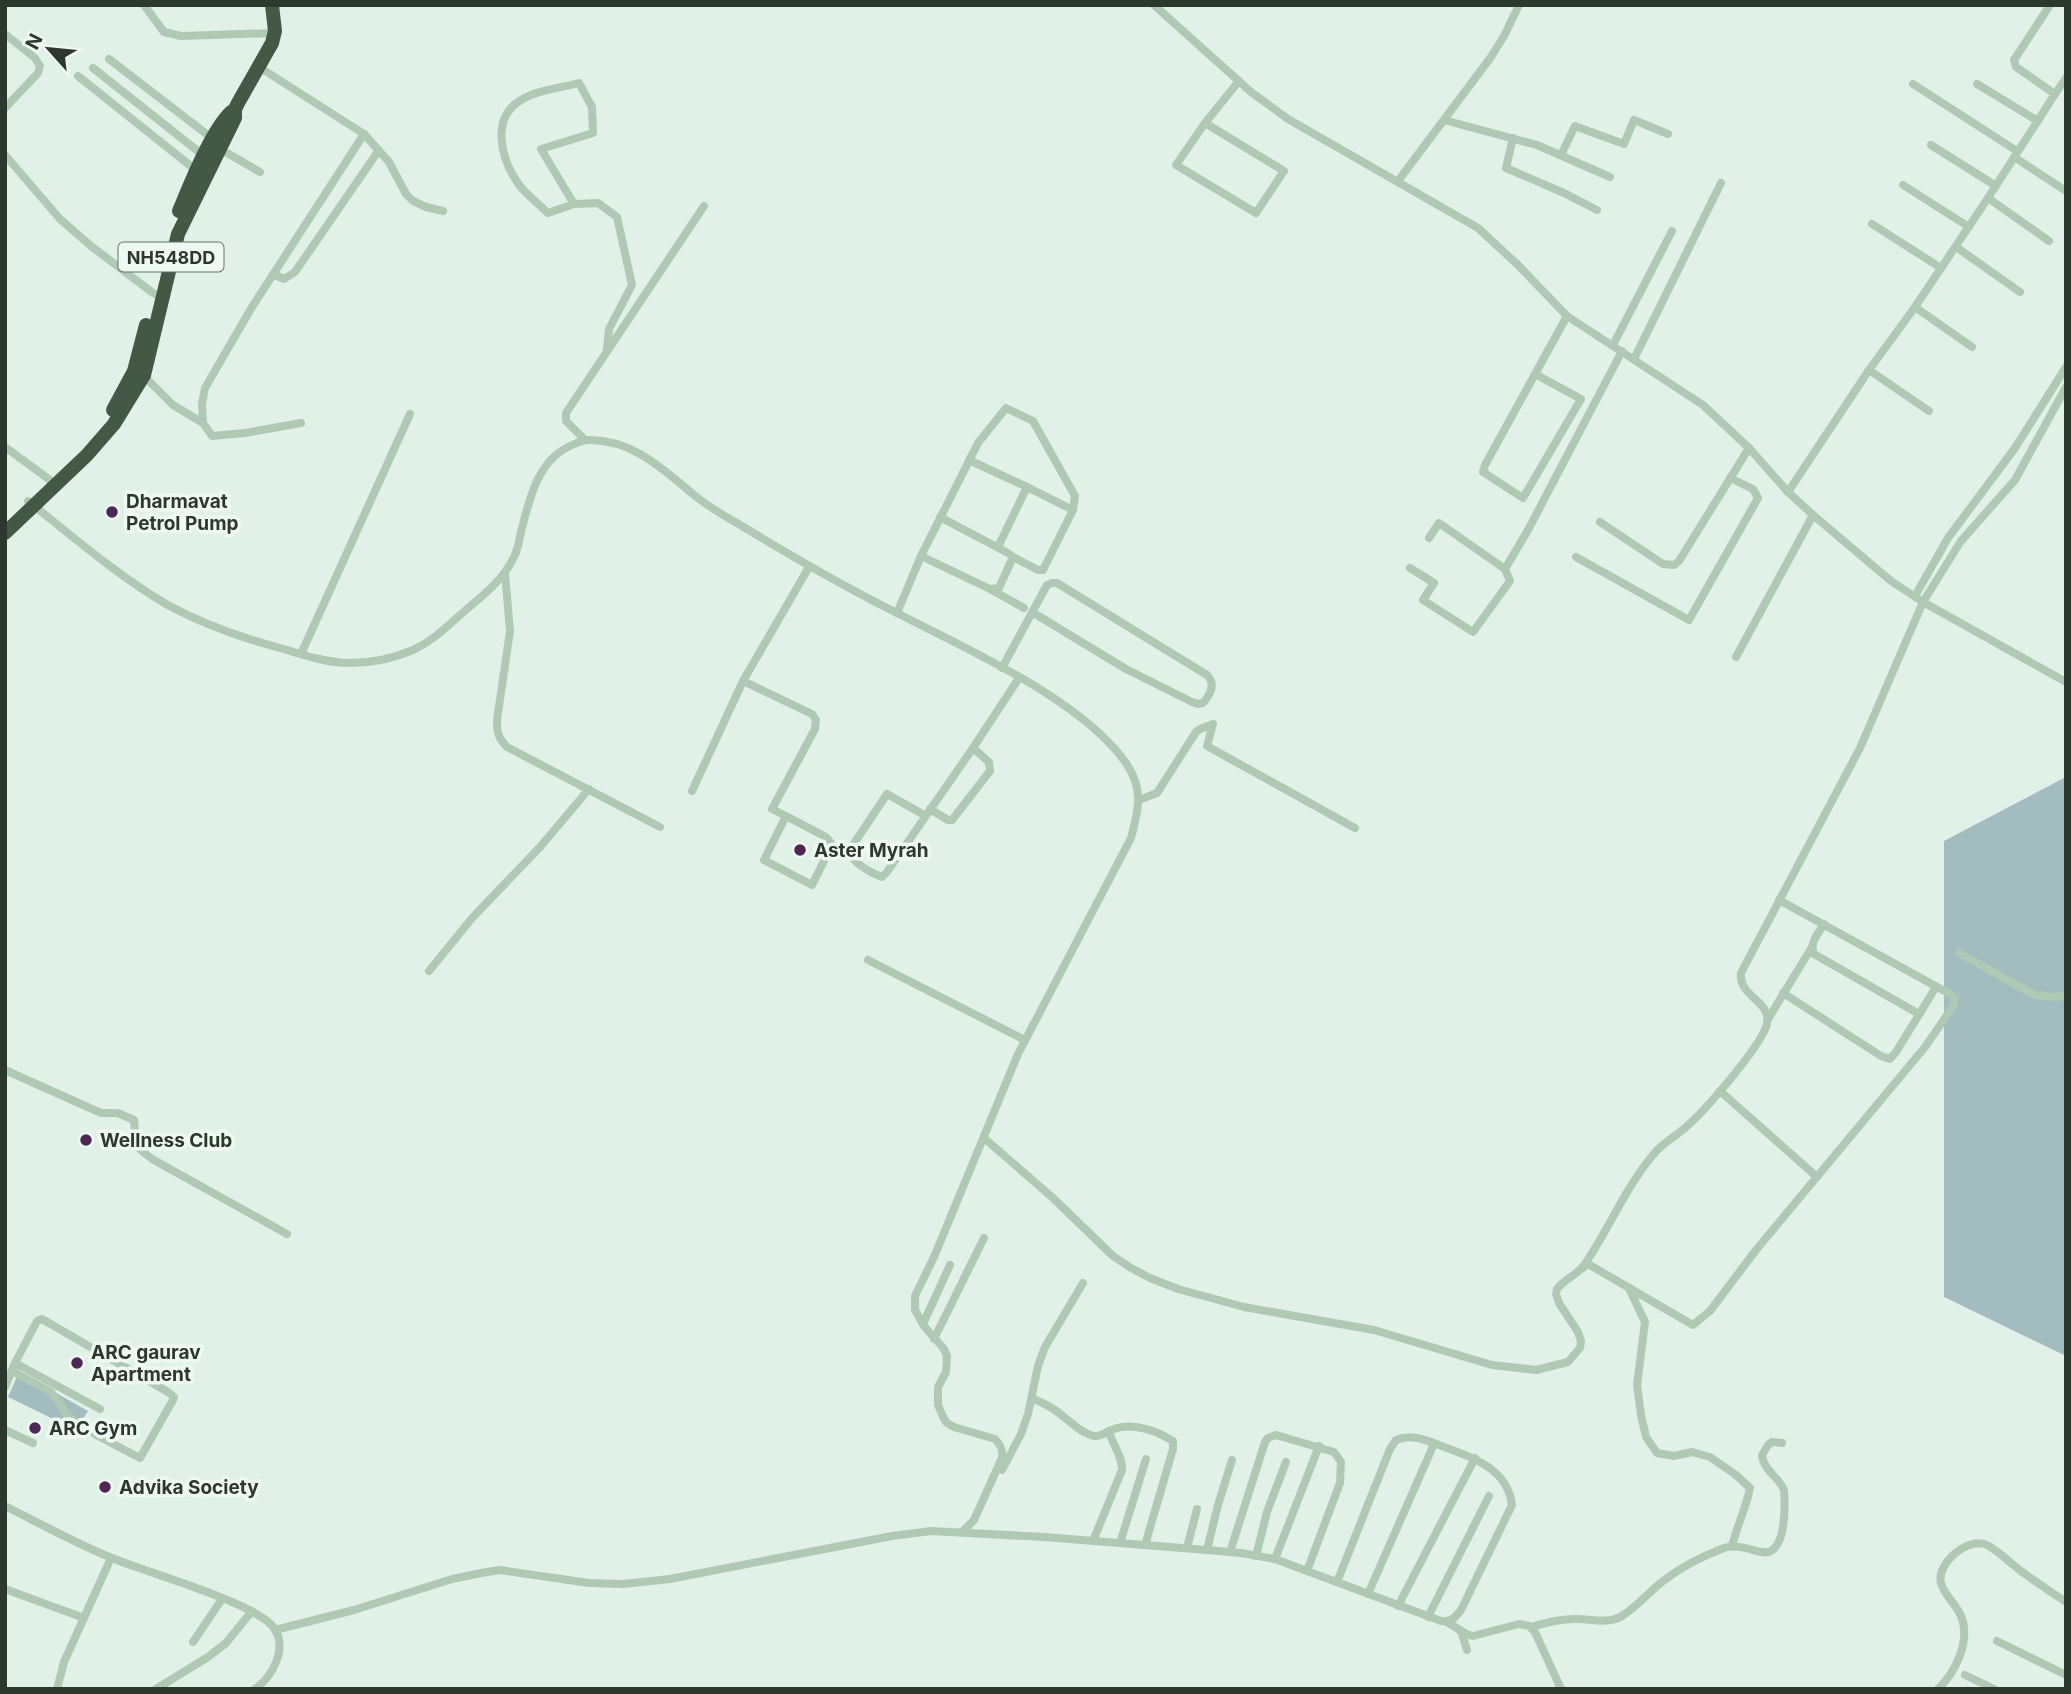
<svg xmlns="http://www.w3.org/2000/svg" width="2071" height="1694" font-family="Inter,sans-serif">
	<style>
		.green { fill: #a3bcbf }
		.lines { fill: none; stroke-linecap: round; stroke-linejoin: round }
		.street { stroke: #afc9b5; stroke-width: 8 }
		.highway { stroke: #445846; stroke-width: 14 }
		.poi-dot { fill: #4f2656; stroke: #eef9f2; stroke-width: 2.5 }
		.labels { text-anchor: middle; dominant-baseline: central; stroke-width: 7; stroke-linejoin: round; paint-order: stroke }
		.shield { fill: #eef9f2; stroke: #667268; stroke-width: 2 }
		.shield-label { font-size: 18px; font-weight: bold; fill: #2c382d }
		.poi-label { font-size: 19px; font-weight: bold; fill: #2c382d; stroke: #eef9f2; text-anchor: start }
	</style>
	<rect width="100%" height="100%" fill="#e2f1e7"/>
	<g class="green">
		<path d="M2066,777V1356L1944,1297V841Z"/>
		<path d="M19,1372L88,1411L76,1430L8,1397Z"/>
	</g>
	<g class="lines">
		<g class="street">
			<path d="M144,5L164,32L181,36L274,33"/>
			<path d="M1154,5L1251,92L1288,119L1478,228L1519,266L1567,316L1703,405L1749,448L1788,492L1813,515L1891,581L1923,602L2066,682"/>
			<path d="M5,34L35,58L40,66L38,73L5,108"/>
			<path d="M109,59L213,139"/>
			<path d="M259,67L364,134L389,162L406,194L413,201L426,207L443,211"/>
			<path d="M93,68L204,156"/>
			<path d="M78,76L197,171"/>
			<path d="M579,83L592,107L593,133L541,149L574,204L548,213C539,204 528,196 520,186C502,162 489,119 521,100C537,90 560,88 579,83Z"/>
			<path d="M1913,84L2017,151"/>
			<path d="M1977,84L2038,121"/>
			<path d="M2055,94L2066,78"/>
			<path d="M1444,120L1537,145L1610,177"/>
			<path d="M1205,123L1284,171L1256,213L1176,165L1205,123L1239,81"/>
			<path d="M1513,138L1506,168L1564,193L1597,210"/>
			<path d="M1931,145L1996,186"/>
			<path d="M220,149L260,172"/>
			<path d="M5,155L60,219L91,246L153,293L161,297"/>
			<path d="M1561,155L1575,126L1624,144L1634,120L1668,134"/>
			<path d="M2014,157L2066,191"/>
			<path d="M1398,181L1491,57L1504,36L1519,5"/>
			<path d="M1903,185L1969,227"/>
			<path d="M1988,198L2049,241"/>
			<path d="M574,204L598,203L617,217L632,285L609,329L607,349"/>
			<path d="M1872,224L1941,268"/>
			<path d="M1956,247L2020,292"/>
			<path d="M273,274L284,279L295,272L379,150"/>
			<path d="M1915,307L1972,347"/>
			<path d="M1613,345L1672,231"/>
			<path d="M1634,359L1721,183"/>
			<path d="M1869,370L1929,411"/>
			<path d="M142,374L173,405L203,423L212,436L245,433L301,423"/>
			<path d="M1535,374L1581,399L1523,498L1483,472L1485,465L1567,316"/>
			<path d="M203,423L202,404L205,388L252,307L364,134"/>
			<path d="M585,440L566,421V413L704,206"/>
			<path d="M5,447L50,480"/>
			<path d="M969,460L1027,487"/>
			<path d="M1788,492L1869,370L1915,307L1988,198L2055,94L2016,67L2014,60L2050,5"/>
			<path d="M28,501C72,536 117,575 166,604C204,625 245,639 287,650C306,656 329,663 350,663C370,663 394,658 413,650C431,642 444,629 459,616C478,599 501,583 513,559C518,551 519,541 521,532C529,501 537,462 568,447C574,444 582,440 588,440C632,439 663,469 694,495C709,507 726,517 742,526C793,557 845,587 899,614C968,650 1081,699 1126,763C1144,790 1139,808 1131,838L1018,1054L934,1257L915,1296V1310L924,1326L944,1349L947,1356L946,1372L938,1387V1405L944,1419L947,1423L954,1427L995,1439C1001,1445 1003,1450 1002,1458L974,1520L962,1532"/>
			<path d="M1600,522L1663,564L1674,565L1679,561L1749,448"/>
			<path d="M1429,538L1439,523L1505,569L1528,530L1622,351"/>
			<path d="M998,547L1027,487L1073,510L1043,570H1038L1013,557"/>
			<path d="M921,556L990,589L999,588L1013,557L1008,553L940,517"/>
			<path d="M1576,557L1689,620L1758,498L1753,489L1730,478"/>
			<path d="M1410,568L1434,583L1423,600L1473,632L1510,581L1505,569"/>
			<path d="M505,573L510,631L497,720C497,732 498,738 507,747L660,827"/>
			<path d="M990,589L1024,608"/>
			<path d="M1915,596L1948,538L2015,448L2066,367"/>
			<path d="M897,613L921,556L978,443L1006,408L1033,421L1075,496L1073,510"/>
			<path d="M301,654L410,414"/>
			<path d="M1736,657L1813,515"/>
			<path d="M1002,668L1047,585L1052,583H1057L1207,675C1216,684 1211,694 1203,703L1198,704L1192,702L1126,669L1032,612"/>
			<path d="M692,791L743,681"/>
			<path d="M1139,800L1157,793L1196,732L1200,729L1213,724L1207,746L1355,828"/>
			<path d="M930,809L948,820H952L990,771L989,762L973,748"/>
			<path d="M786,816L826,837L831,843V847L812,885L764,860L786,816L772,809L815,729L816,720L812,714L743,681L809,567"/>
			<path d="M926,816L887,794L849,851C852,863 871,873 882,877L887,872L973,748L1019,678"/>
			<path d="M1824,924C1818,934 1809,943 1814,954L1919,1014"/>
			<path d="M1959,953L2035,995L2059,997L2066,995"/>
			<path d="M868,960L1025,1040"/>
			<path d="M429,971L473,917L540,847L589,789"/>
			<path d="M1783,993L1881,1056L1890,1059L1896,1052L1936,987"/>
			<path d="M1768,1019L1812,947"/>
			<path d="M5,1070L101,1113H118L134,1120L135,1132L130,1141L152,1159L287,1234"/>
			<path d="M1720,1091L1817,1177"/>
			<path d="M984,1138L1053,1198L1113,1256L1131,1268L1150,1278L1178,1289L1244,1307L1374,1330L1492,1365L1536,1370L1568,1362L1580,1348L1581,1341L1578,1332L1559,1303L1556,1294L1557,1289C1564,1279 1578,1275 1585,1264C1609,1229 1625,1188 1653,1155C1662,1143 1675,1137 1686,1127C1705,1111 1758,1049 1766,1027C1775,1001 1738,998 1741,973L1860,748L1923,602L1961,541L2015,480L2066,387"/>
			<path d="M1583,1268L1588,1264L1693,1325L1710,1311L1756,1250L1925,1047L1954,1005L1955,999L1950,994L1779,900"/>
			<path d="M1629,1288L1645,1322L1637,1385L1641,1415L1646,1437L1657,1453L1674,1456L1692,1452L1710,1457L1736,1475L1750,1488C1746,1508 1737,1526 1732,1546"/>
			<path d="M923,1324L950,1265"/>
			<path d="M934,1339L984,1238"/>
			<path d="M12,1371L51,1392L68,1416L98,1436L140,1458L173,1400L174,1397L168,1392L42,1319L37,1321L15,1363"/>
			<path d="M5,1387L15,1363L100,1409"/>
			<path d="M1032,1398C1038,1401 1045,1404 1052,1408C1065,1416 1078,1432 1094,1436C1101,1437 1108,1431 1114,1429C1133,1422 1157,1431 1173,1441V1449L1145,1545"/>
			<path d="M5,1430L33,1443"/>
			<path d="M1319,1446L1275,1559L1441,1621C1451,1622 1455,1618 1461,1610L1512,1505C1508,1469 1474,1458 1444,1447C1428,1441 1413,1433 1396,1440L1390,1449L1337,1582"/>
			<path d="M1002,1470L1021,1434L1028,1414L1038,1366L1045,1347L1083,1283"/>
			<path d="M5,1506C41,1524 75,1543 112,1558C145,1572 257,1603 274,1628C288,1648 273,1676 255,1689"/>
			<path d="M1093,1541L1122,1470C1123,1457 1112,1444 1109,1431"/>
			<path d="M1120,1543L1146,1459"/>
			<path d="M1187,1548L1197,1509"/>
			<path d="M1207,1550L1218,1505L1232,1460"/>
			<path d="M1230,1552L1265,1442L1268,1438L1276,1435L1334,1452L1341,1462L1340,1483L1307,1571"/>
			<path d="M1256,1556L1267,1512L1286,1462"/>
			<path d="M5,1589L84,1618"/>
			<path d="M1368,1594L1434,1444"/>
			<path d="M1398,1606L1475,1458"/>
			<path d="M1428,1617L1489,1496"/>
			<path d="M1447,1622L1466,1634L1473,1636L1519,1624L1529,1626L1535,1632L1561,1689"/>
			<path d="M1531,1627C1545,1623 1559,1619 1574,1619C1589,1618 1607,1625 1622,1616C1637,1607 1649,1592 1663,1581C1681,1567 1703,1556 1724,1548C1743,1542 1761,1557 1771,1551C1786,1542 1785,1505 1784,1490C1779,1477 1763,1470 1762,1455L1768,1445L1772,1442L1782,1443"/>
			<path d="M275,1630L354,1610L452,1579L481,1573L500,1570L589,1583L623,1584L670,1579L892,1536L931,1531L1044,1537L1207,1550L1241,1553L1275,1559"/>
			<path d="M1461,1631L1467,1650"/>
			<path d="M1997,1641L2066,1675"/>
			<path d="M193,1642L222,1599"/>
			<path d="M1965,1675L1994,1689"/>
			<path d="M57,1689L64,1662L111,1558"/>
			<path d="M156,1689L208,1657L226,1643L252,1611"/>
			<path d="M1938,1689C1956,1672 1971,1640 1961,1616C1956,1604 1944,1595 1941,1583C1936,1563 1969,1536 1987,1545C2000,1552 2010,1563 2021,1571C2036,1582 2051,1592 2066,1602"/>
		</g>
		<g class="highway">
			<path d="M179,211C190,185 211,131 231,112"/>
			<path d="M113,410L134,371L146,325"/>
			<path d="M5,533L87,455L114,424L144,375L178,234L235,118V109L238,103L272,43L275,31L272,5"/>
		</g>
	</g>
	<g class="poi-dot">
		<circle cx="112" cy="512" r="7"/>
		<circle cx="800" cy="850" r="7"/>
		<circle cx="86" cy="1140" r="7"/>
		<circle cx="77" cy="1363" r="7"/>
		<circle cx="35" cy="1428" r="7"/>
		<circle cx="105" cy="1487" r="7"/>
	</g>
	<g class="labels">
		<rect class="shield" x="118.5" y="242.5" width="105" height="29" rx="5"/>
		<g class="shield-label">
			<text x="171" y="257">NH548DD</text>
		</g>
		<g class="poi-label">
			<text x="126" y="501">Dharmavat<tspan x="126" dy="22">Petrol Pump</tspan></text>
			<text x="814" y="850">Aster Myrah</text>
			<text x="100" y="1140">Wellness Club</text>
			<text x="91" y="1352">ARC gaurav<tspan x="91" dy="22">Apartment</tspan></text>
			<text x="49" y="1428">ARC Gym</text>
			<text x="119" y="1487">Advika Society</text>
		</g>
	</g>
	<rect width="2071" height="1694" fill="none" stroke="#2c382d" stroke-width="14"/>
	<g transform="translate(49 49) rotate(297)" stroke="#eef9f2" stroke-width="5" paint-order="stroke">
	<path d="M0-5L12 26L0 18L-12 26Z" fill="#2c382d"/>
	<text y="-10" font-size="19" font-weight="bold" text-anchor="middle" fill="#2c382d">N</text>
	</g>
</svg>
